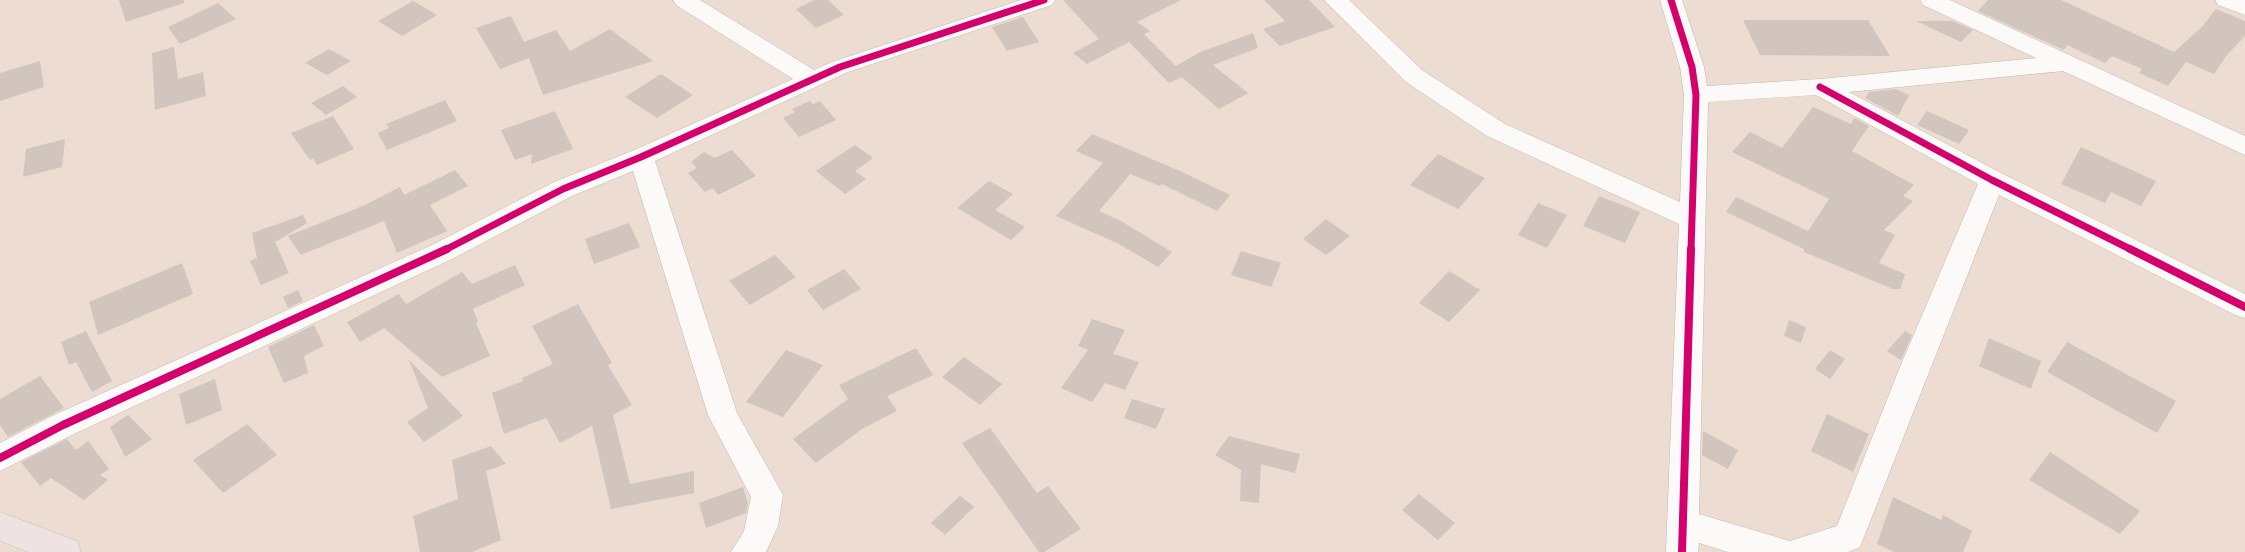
<svg xmlns="http://www.w3.org/2000/svg" width="2245" height="552" font-family="'Source Sans 3',sans-serif">
	<style>
		.building { fill: #d2c5bd }
		.lines { fill: none; stroke-linecap: round; stroke-linejoin: round }
		.minor-casing { stroke: #c4b8b0; stroke-width: 1 }
		.major-casing { stroke: #c4bdb8; stroke-width: 1 }
		.minor { fill: #fcfaf8; fill-rule: evenodd }
		.major { fill: #eee2e3; fill-rule: evenodd }
		.cycleway-far1-casing { stroke: #fff; stroke-width: 9 }
		.cycleway-casing { stroke: #fff; stroke-width: 11 }
		.cycleway-far1 { stroke: #d6006c; stroke-width: 7 }
		.cycleway { stroke: #d6006c; stroke-width: 8 }
	</style>
	<rect width="100%" height="100%" fill="#ecdcd2"/>
	<g class="building">
		<path d="M119,0H184V3L126,22Z"/>
		<path d="M814,0H828L844,15L816,28L796,9Z"/>
		<path d="M1063,0H1181L1137,22L1150,31L1144,34L1176,66L1200,52L1253,33L1258,48L1213,65L1248,93L1219,109L1182,77L1169,83L1129,42L1087,64L1073,53L1099,39Z"/>
		<path d="M1264,0H1309L1335,27L1280,46L1263,29L1285,21Z"/>
		<path d="M1988,0H2061L2174,52L2202,27L2216,9L2245,21V36L2227,55L2214,74L2186,62L2168,86L2139,73L2142,69L2112,56L2105,63L2067,45L2064,50L1978,11Z"/>
		<path d="M413,1L437,15L402,36L378,21Z"/>
		<path d="M218,3L236,19L180,44L168,27Z"/>
		<path d="M511,16L524,42L556,30L570,51L610,29L653,61L543,95L529,58L500,69L476,28Z"/>
		<path d="M1023,17L1039,42L1007,51L992,27Z"/>
		<path d="M1743,20H1868L1890,56L1760,55Z"/>
		<path d="M1916,21H1953L1973,30L1961,42Z"/>
		<path d="M174,47L178,79L203,72L206,96L155,110L152,53Z"/>
		<path d="M329,49L351,61L327,75L305,63Z"/>
		<path d="M40,61L44,87L0,101V73Z"/>
		<path d="M661,74L693,95L657,118L625,97Z"/>
		<path d="M343,86L357,97L326,115L311,103Z"/>
		<path d="M1895,89L1909,95L1898,116L1865,98L1869,92Z"/>
		<path d="M445,100L457,121L387,150L378,133L389,128L386,124Z"/>
		<path d="M810,101L813,104L820,101L836,120L799,137L783,118L795,112L792,109Z"/>
		<path d="M1813,107L1851,124L1854,118L1869,126L1852,151L1914,185L1903,196L1913,201L1884,230L1895,235L1879,263L1905,274L1900,289H1893L1804,252V249L1726,212L1736,197L1808,231L1829,199L1732,152L1750,132L1782,148Z"/>
		<path d="M555,111L573,149L531,164L532,154L515,160L501,130Z"/>
		<path d="M1927,111L1969,130L1959,144L1917,125Z"/>
		<path d="M333,116L354,149L317,165L313,158L310,160L291,133Z"/>
		<path d="M1092,134L1180,171L1230,195L1217,211L1162,184L1160,186L1130,174L1099,211L1121,221L1172,252L1158,267L1119,244L1056,216L1103,163L1076,151Z"/>
		<path d="M65,139L62,167L23,177L26,149Z"/>
		<path d="M855,145L873,158L855,171L866,179L845,194L816,171Z"/>
		<path d="M2081,147L2156,181L2141,206L2111,192L2105,203L2061,184Z"/>
		<path d="M732,150L756,176L718,195L713,188L705,192L688,173L697,168L691,162L704,152L715,158Z"/>
		<path d="M1438,154L1485,178L1458,209L1410,185Z"/>
		<path d="M455,170L468,186L430,205L447,231L397,253L384,221L301,255L288,236L365,205L400,187L404,195Z"/>
		<path d="M989,181L1013,194L995,210L1025,227L1011,240L957,208Z"/>
		<path d="M1599,196L1640,212L1625,243L1583,226Z"/>
		<path d="M1538,203L1567,215L1547,248L1518,235Z"/>
		<path d="M303,215L307,223L275,242L289,273L261,285L250,261L257,258L252,233Z"/>
		<path d="M1326,219L1350,236L1326,255L1303,239Z"/>
		<path d="M629,223L640,247L594,264L585,239Z"/>
		<path d="M1241,251L1281,263L1271,287L1231,275Z"/>
		<path d="M775,255L796,277L750,305L729,281Z"/>
		<path d="M182,263L193,294L98,335L89,302Z"/>
		<path d="M515,265L525,285L473,309L478,322L476,323L490,356L442,377L384,328L360,342L347,322L399,294L406,304L462,272L472,284Z"/>
		<path d="M844,269L861,289L823,310L807,290Z"/>
		<path d="M1449,271L1480,290L1449,322L1419,303Z"/>
		<path d="M298,290L303,301L288,308L283,297Z"/>
		<path d="M578,304L612,363L608,365L632,405L613,415L630,484L694,471V493L611,509L592,426L560,443L546,418L504,434L492,393L523,381L522,378L553,364L532,326Z"/>
		<path d="M1092,319L1125,330L1113,354L1139,362L1125,390L1105,383L1092,402L1061,388L1088,350L1078,346Z"/>
		<path d="M1789,320L1806,327L1801,343L1784,336Z"/>
		<path d="M314,325L324,346L304,356L308,373L284,383L268,347Z"/>
		<path d="M86,331L112,381L92,392L76,362L69,365L61,342Z"/>
		<path d="M1905,331L1912,335L1901,360L1887,351Z"/>
		<path d="M1989,338L2041,361L2031,389L1979,366Z"/>
		<path d="M2067,342L2176,401L2157,433L2047,372Z"/>
		<path d="M916,348L933,375L887,396L897,411L862,429L816,463L793,439L848,399L839,385Z"/>
		<path d="M786,350L823,365L783,417L746,402Z"/>
		<path d="M1830,350L1845,359L1830,379L1815,369Z"/>
		<path d="M964,357L1002,384L980,405L942,377Z"/>
		<path d="M409,360L463,416L424,442L407,422L428,408Z"/>
		<path d="M40,376L64,408L8,437L0,425V399Z"/>
		<path d="M215,379L222,410L186,425L179,394Z"/>
		<path d="M1132,399L1165,409L1156,429L1124,418Z"/>
		<path d="M1827,414L1869,434L1853,472L1811,451Z"/>
		<path d="M128,415L152,439L125,457L110,427Z"/>
		<path d="M247,424L277,455L223,493L193,460Z"/>
		<path d="M990,428L1037,493L1048,486L1081,529L1044,552H1039L962,443Z"/>
		<path d="M1703,431L1738,450L1728,469L1702,455Z"/>
		<path d="M1229,436L1300,454L1295,473L1261,464L1259,503L1240,501L1241,470L1215,455Z"/>
		<path d="M67,439L76,450L88,441L109,469L100,475L108,480L84,500L51,478L40,486L21,462Z"/>
		<path d="M491,446L506,464L486,471L501,540L472,552H420L413,516L458,499L452,460Z"/>
		<path d="M2050,452L2140,511L2120,534L2029,480Z"/>
		<path d="M743,487L748,503L746,513L706,528L699,503Z"/>
		<path d="M1419,494L1455,523L1438,540L1402,510Z"/>
		<path d="M960,496L974,507L945,535L931,523Z"/>
		<path d="M1893,497L1941,520L1943,515L1972,531L1963,552H1894L1877,544Z"/>
	</g>
	<g class="lines">
		<g class="minor-casing">
			<g id="minor">
				<path d="M673,0H700L814,70L832,62L1021,0H1055L1052,5L848,72L655,161L737,413L783,495L778,526L766,552H731L744,531L751,497L708,415L633,171L572,196L452,259L74,434L0,471V443L52,416L432,245L554,182L632,151L793,79L676,5Z"/>
				<path d="M1324,0H1349L1422,70L1505,124L1680,202L1684,95L1680,67L1660,0H1682L1704,67L1707,86L1820,79L2036,58L1923,5L1920,0H1950L2245,136V155L2063,71L1849,92L2001,173L2245,294V318L2235,315L1999,195L1860,547L1848,552H1728L1699,543L1698,552H1666L1679,224L1487,136L1406,82ZM1816,95L1978,184L1900,367L1837,526L1790,541L1699,514L1708,102Z"/>
				<path d="M2215,0H2245V15L2218,5Z"/>
			</g>
		</g>
		<g class="major-casing">
			<path id="major" d="M0,512L77,541L81,552H28L0,541Z"/>
		</g>
		<use href="#minor" class="minor"/>
		<use href="#major" class="major"/>
		<g class="cycleway-far1-casing">
			<g id="cycleway-far1">
				<path d="M1671,0L1692,67L1696,95L1691,250"/>
				<path d="M1820,87L1992,180L2132,250"/>
				<path d="M445,250L563,189L641,157L840,67L1044,0"/>
			</g>
		</g>
		<g class="cycleway-casing">
			<g id="cycleway">
				<path d="M2130,249L2245,307"/>
				<path d="M0,458L63,425L447,249"/>
				<path d="M1682,552L1691,249"/>
			</g>
		</g>
		<use href="#cycleway-far1" class="cycleway-far1"/>
		<use href="#cycleway" class="cycleway"/>
	</g>
</svg>
